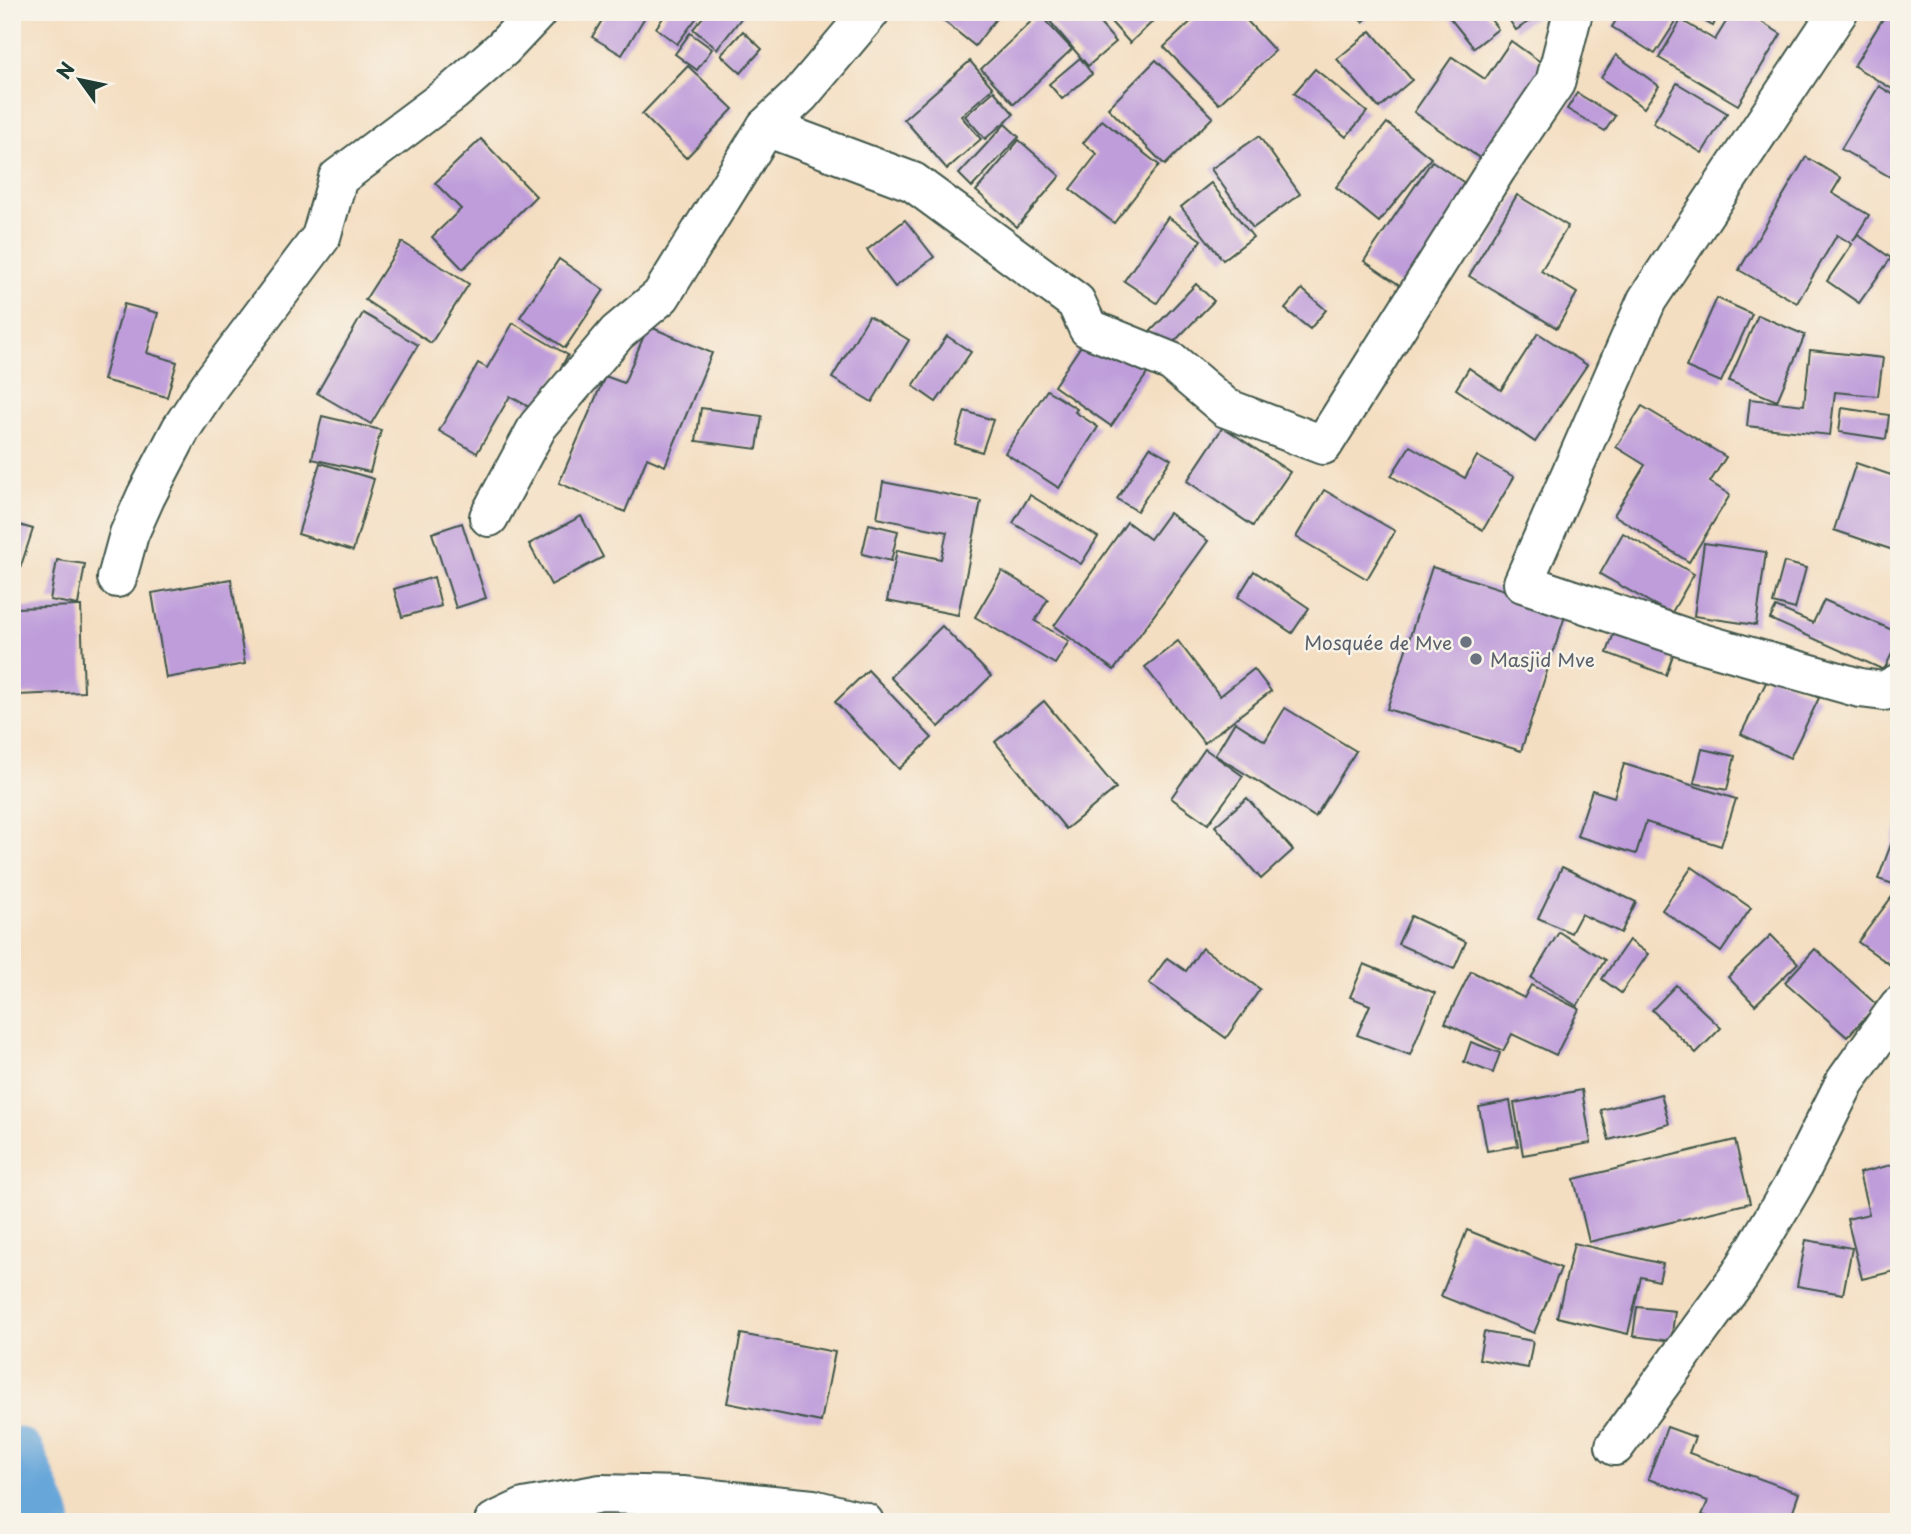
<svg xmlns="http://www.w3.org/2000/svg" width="1911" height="1534" font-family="'Playpen Sans',sans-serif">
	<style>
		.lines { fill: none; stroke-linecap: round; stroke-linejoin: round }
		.river { stroke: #66a6d9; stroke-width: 70 }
		.building { fill: #bf9dda }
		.street-casing { stroke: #3f5549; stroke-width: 42 }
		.secondary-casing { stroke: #3f5549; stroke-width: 42 }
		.street { stroke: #fff; stroke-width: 38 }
		.secondary { stroke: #fff; stroke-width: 38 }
		.worship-dot { fill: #6b7280; stroke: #f7f3e8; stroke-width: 2.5 }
		.labels { text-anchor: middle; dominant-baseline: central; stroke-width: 5; stroke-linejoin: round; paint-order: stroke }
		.worship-label { font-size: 19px; fill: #5b616d; stroke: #f7f3e8; text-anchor: end }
	</style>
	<rect width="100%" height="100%" fill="#f7f3e8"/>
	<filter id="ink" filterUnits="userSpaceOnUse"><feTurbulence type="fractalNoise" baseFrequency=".0143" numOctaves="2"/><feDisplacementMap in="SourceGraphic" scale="14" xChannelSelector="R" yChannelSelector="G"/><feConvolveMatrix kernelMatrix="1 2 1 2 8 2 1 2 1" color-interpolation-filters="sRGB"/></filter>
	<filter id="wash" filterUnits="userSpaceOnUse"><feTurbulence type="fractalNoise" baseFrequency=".00686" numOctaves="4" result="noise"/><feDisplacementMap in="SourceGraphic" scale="28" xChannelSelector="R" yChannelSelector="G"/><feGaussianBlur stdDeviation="1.57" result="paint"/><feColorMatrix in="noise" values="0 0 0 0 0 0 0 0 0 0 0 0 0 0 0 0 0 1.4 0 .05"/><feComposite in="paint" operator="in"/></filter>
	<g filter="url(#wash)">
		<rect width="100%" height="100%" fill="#f4dec1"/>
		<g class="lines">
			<path class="river" d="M12,1461L37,1522"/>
		</g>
		<g id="blocks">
			<g class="building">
				<path d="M607,12H648L622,55L592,37Z"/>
				<path d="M667,12H701L677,44L656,28Z"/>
				<path d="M707,12H746L717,49L693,29Z"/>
				<path d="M945,12H1001L975,46L940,18Z"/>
				<path d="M1042,12H1090L1116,42L1088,66Z"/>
				<path d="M1102,12H1163L1130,43Z"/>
				<path d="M1201,12H1239L1275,51L1219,104L1164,47Z"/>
				<path d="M1353,12H1373L1363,22Z"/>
				<path d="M1445,12H1485L1498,29L1474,48Z"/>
				<path d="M1504,12H1543L1516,30Z"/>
				<path d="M1621,12H1682L1655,54L1612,27Z"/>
				<path d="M1688,12H1720L1713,26Z"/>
				<path d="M1732,12H1745L1781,34L1738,105L1659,58L1681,20L1715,40Z"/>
				<path d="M1887,12H1899V93L1854,66Z"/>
				<path d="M1039,14L1072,49L1014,104L981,69Z"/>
				<path d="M743,31L762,49L741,73L721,55Z"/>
				<path d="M1371,31L1412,80L1379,108L1337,59Z"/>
				<path d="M690,33L712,49L697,70L675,54Z"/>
				<path d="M1511,41L1546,66L1481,159L1414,112L1452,57L1485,79Z"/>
				<path d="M1616,55L1659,86L1644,108L1601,78Z"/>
				<path d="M1080,58L1092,74L1062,99L1049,84Z"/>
				<path d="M1156,60L1213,117L1165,165L1108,108Z"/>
				<path d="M970,61L993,88L961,116L981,139L947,169L904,119Z"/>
				<path d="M688,66L733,109L686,158L642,114Z"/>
				<path d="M1315,69L1367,112L1346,137L1294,93Z"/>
				<path d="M1677,83L1727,113L1702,153L1653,123Z"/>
				<path d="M1879,86L1899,98V182L1841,149Z"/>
				<path d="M994,91L1014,114L985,139L965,116Z"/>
				<path d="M1577,93L1615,116L1605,131L1567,109Z"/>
				<path d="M1102,120L1159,165L1114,223L1070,189L1097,154L1083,143Z"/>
				<path d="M1387,123L1431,158L1379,222L1336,187Z"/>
				<path d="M1005,124L1019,137L972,187L959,174Z"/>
				<path d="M1259,136L1300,194L1253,228L1211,169Z"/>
				<path d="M481,139L536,196L463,269L432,237L461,209L435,183Z"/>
				<path d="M1019,140L1060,176L1017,227L976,191Z"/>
				<path d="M1806,157L1841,178L1832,193L1869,215L1853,241L1858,235L1891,258L1859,303L1827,281L1852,244L1837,235L1797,303L1739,270Z"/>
				<path d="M1432,161L1475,190L1407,290L1364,261Z"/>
				<path d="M1211,183L1253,237L1223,260L1181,207Z"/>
				<path d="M1517,195L1568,226L1541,271L1577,293L1557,328L1469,276Z"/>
				<path d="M1168,217L1201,240L1157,303L1124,281Z"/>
				<path d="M905,220L934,257L895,287L867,250Z"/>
				<path d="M402,242L469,284L431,343L365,300Z"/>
				<path d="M559,259L604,290L565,348L520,317Z"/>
				<path d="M1196,284L1214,301L1164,352L1147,335Z"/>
				<path d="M1302,289L1326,310L1310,329L1285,309Z"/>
				<path d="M1717,298L1752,314L1721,382L1686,367Z"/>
				<path d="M124,304L158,313L147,353L177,362L167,397L103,380Z"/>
				<path d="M363,313L418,345L371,424L317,393Z"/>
				<path d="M1758,315L1805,335L1777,401L1729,381Z"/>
				<path d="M869,316L909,340L872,402L832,378Z"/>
				<path d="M513,323L568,355L536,411L510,396L477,453L439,431L478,363L487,368Z"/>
				<path d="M648,326L712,353L665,466L647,458L625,512L559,483L605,376L624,383Z"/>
				<path d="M1091,331L1149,371L1111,426L1054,386Z"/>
				<path d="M1538,333L1587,365L1535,442L1456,389L1469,368L1501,390Z"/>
				<path d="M947,336L971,352L936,402L913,386Z"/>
				<path d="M1810,350L1883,358L1878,396L1835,392L1830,435L1747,426L1750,399L1804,405Z"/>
				<path d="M1047,390L1077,409L1075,412L1098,427L1059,488L1005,453Z"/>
				<path d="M1642,406L1726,457L1710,482L1730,495L1689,562L1614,515L1645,465L1616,447Z"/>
				<path d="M701,408L762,416L757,449L696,441Z"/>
				<path d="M1842,408L1889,415L1886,439L1839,432Z"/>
				<path d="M965,411L993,420L982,452L955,444Z"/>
				<path d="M322,416L381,430L370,472L312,459Z"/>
				<path d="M1223,427L1290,472L1253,526L1187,481Z"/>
				<path d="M1410,446L1465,478L1477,456L1514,477L1483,530L1391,476Z"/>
				<path d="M1150,447L1171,459L1137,511L1117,499Z"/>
				<path d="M1899,454V552L1834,530L1856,463L1891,475Z"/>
				<path d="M320,463L374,479L353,551L298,534Z"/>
				<path d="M883,482L981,501L958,615L887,601L897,550L941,559L947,532L877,518Z"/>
				<path d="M1324,490L1395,531L1367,579L1296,537Z"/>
				<path d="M1030,495L1098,537L1081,564L1013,523Z"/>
				<path d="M1169,513L1208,541L1114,670L1054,626L1127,522L1150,539Z"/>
				<path d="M581,516L603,557L551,585L529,544Z"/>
				<path d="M12,523L33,529L13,590H12Z"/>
				<path d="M462,523L486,598L456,608L432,533Z"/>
				<path d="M869,524L898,531L891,561L862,554Z"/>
				<path d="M1623,533L1694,574L1671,614L1600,574Z"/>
				<path d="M1704,543L1766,552L1756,625L1694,616Z"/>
				<path d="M57,560L85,564L78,605L50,600Z"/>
				<path d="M1784,562L1806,568L1795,609L1773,603Z"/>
				<path d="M1432,567L1567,610L1521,751L1387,709Z"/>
				<path d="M1002,571L1048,599L1035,621L1069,641L1055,664L975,617Z"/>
				<path d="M1254,571L1309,608L1292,633L1238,597Z"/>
				<path d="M434,577L441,606L402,617L394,589Z"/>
				<path d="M231,579L245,664L166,678L152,593Z"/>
				<path d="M1824,600L1899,633V639L1884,670L1770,619L1776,607L1813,623Z"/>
				<path d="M78,606H81L84,692L18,695L14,608Z"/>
				<path d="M942,626L991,676L939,727L890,677Z"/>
				<path d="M1616,627L1675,649L1666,675L1607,653Z"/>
				<path d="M1178,641L1220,696L1254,669L1271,691L1204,743L1145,667Z"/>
				<path d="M868,670L932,738L899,769L835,702Z"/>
				<path d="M1770,674L1819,698L1790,758L1741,734Z"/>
				<path d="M1044,701L1116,788L1066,829L995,742Z"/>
				<path d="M1285,708L1356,751L1315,817L1215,755L1235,722L1265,741Z"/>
				<path d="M1205,749L1243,776L1208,824L1171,798Z"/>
				<path d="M1702,749L1735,756L1727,790L1694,783Z"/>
				<path d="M1624,764L1736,799L1721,846L1646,822L1636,854L1577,836L1592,790L1614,797Z"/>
				<path d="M1247,798L1293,850L1261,879L1215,826Z"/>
				<path d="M1899,823V886L1878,879Z"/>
				<path d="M1562,867L1636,902L1621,933L1581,914L1571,933L1538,918Z"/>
				<path d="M1692,867L1751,908L1721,952L1662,910Z"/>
				<path d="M1894,894L1899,898V971L1858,942Z"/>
				<path d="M1411,916L1466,942L1454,969L1398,944Z"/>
				<path d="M1559,932L1605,960L1577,1006L1531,978Z"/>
				<path d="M1771,935L1798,963L1755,1005L1728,977Z"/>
				<path d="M1629,940L1648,954L1621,993L1602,979Z"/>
				<path d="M1202,948L1260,989L1226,1038L1149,983L1167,958L1186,971Z"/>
				<path d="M1815,949L1877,1005L1847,1037L1785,982Z"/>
				<path d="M1364,964L1435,993L1410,1055L1357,1035L1370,1005L1350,997Z"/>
				<path d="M1471,971L1524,998L1531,985L1579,1009L1556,1055L1512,1034L1503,1051L1445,1023Z"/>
				<path d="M1676,985L1721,1028L1696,1053L1652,1010Z"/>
				<path d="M1471,1042L1500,1053L1493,1073L1464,1062Z"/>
				<path d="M1582,1090L1591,1143L1523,1155L1514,1103Z"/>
				<path d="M1661,1094L1669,1124L1609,1140L1601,1110Z"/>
				<path d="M1510,1101L1518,1146L1487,1151L1479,1107Z"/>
				<path d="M1735,1140L1750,1203L1589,1242L1574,1179Z"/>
				<path d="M1899,1163V1270L1862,1279L1847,1219L1869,1214L1859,1173Z"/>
				<path d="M1467,1230L1561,1268L1534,1333L1441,1296Z"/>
				<path d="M1806,1240L1852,1248L1843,1294L1797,1286Z"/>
				<path d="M1574,1243L1663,1264L1659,1281L1641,1277L1628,1334L1557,1317Z"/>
				<path d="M1637,1307L1675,1311L1671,1341L1633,1336Z"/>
				<path d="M1484,1332L1533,1341L1528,1368L1479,1359Z"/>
				<path d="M741,1334L835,1352L821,1422L727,1403Z"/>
				<path d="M1667,1427L1695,1437L1689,1453L1799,1493L1789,1522H1722L1702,1515L1708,1501L1648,1479Z"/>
			</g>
		</g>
	</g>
	<g filter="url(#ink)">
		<use href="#blocks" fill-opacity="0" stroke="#3f5549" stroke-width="2"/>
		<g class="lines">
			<g class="street-casing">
				<g id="street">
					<path d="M1838,12L1647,300L1523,583L1698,642L1860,688L1884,691L1899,683"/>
					<path d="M766,127L913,182L1076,302L1088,328L1172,362L1226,408L1323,445L1497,168L1555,83L1573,12"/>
					<path d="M489,517L538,426L617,333L661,296L766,127L800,95L870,12"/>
					<path d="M117,578L129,534L146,496L181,429L210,385L321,237L338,178L453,92L503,48L537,12"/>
					<path d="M1615,1446L1740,1275L1795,1182L1845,1082L1899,1006"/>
				</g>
			</g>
			<g class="secondary-casing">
				<path id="secondary" d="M494,1522L524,1508L601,1494L682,1496L813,1509L864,1522"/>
			</g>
			<use href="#street" class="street"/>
			<use href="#secondary" class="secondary"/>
		</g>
	</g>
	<g class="worship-dot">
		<circle cx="1466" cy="642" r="7"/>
		<circle cx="1476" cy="659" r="7"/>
	</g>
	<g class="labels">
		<g class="worship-label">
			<text x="1452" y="642">Mosquée de Mve</text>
			<text x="1490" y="659" text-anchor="start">Masjid Mve</text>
		</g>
	</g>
	<rect width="1911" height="1534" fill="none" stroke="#f7f3e8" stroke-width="42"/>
	<g transform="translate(80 80) rotate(303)" stroke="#f7f3e8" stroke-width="5" paint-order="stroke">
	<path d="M0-5L12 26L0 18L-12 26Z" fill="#1f3d34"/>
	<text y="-10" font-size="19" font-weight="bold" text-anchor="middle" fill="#1f3d34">N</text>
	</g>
</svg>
